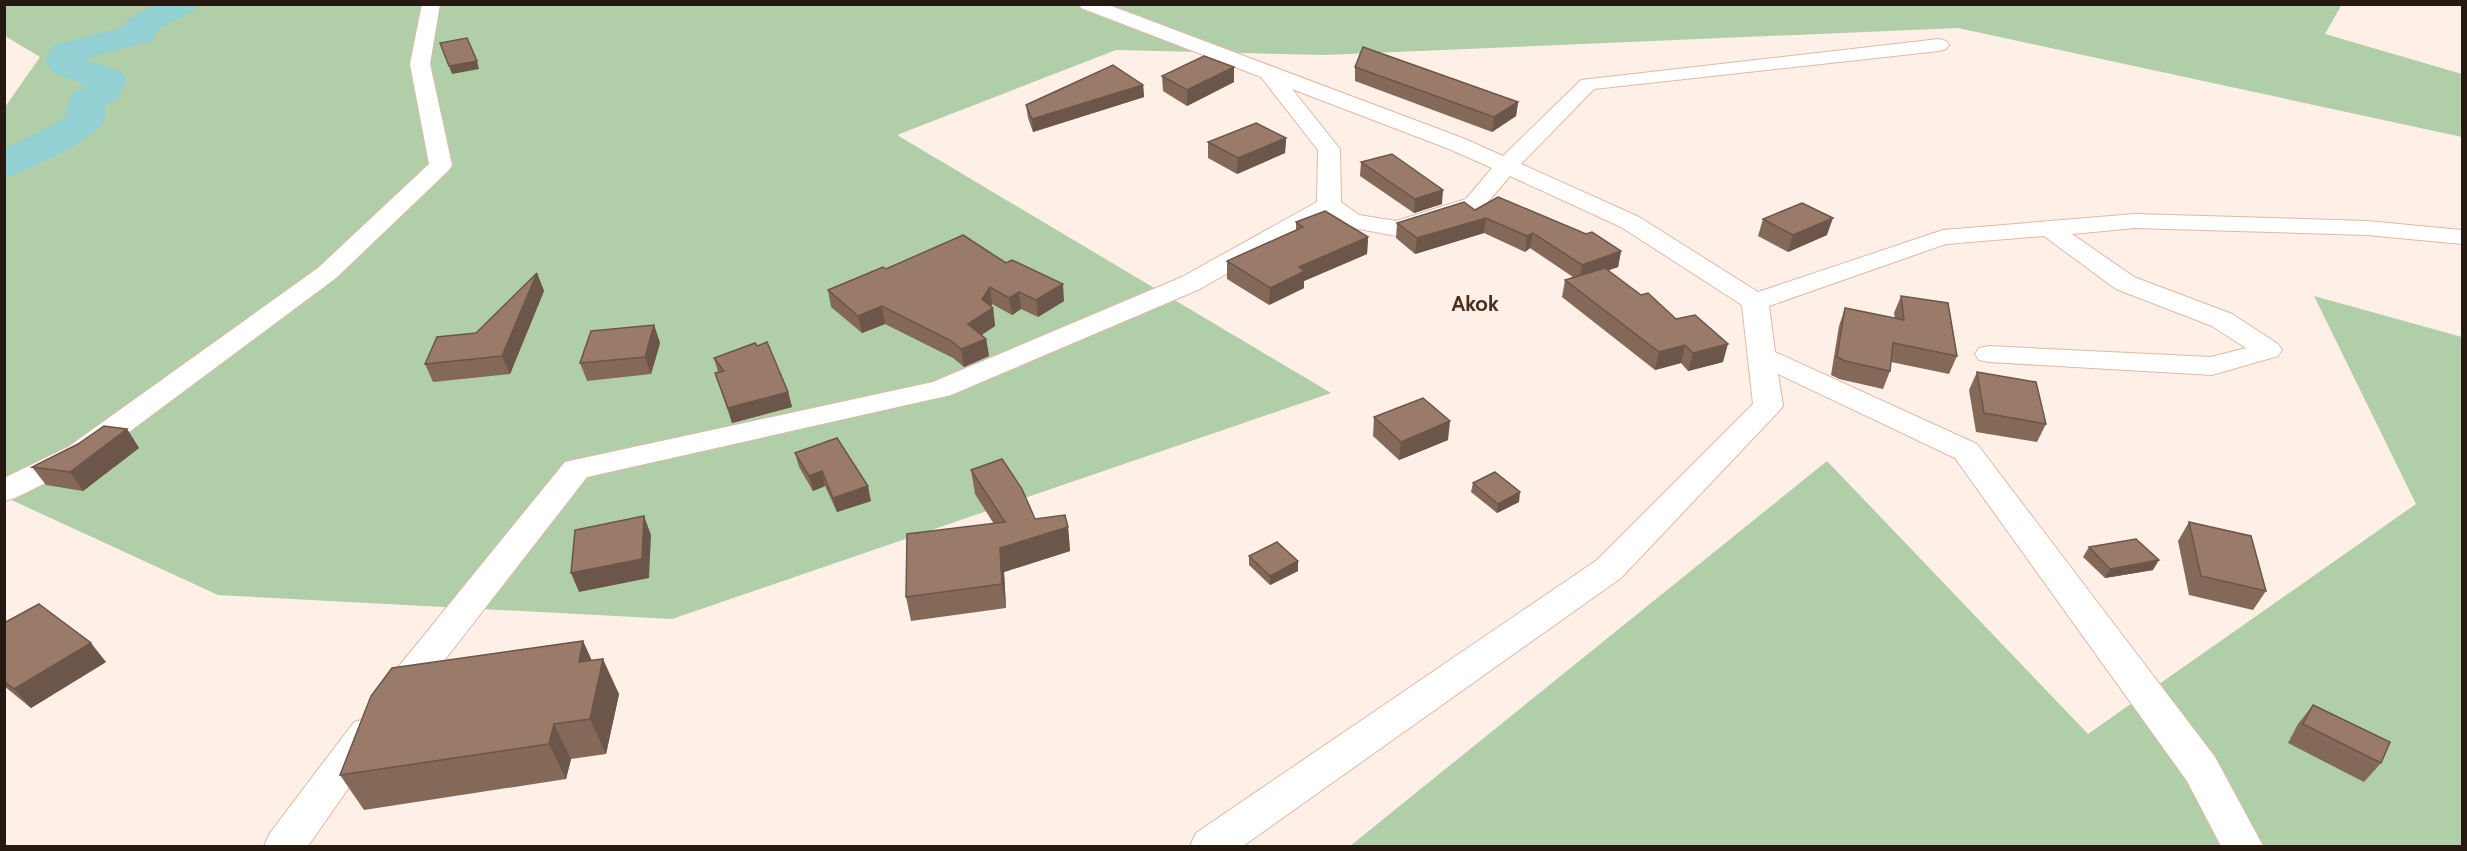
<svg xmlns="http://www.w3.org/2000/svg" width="2467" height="851" font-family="Cabin,sans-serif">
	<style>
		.forest { fill: #b0cea8 }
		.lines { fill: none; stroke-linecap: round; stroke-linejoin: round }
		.river { fill: #93d0d3; fill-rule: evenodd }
		.minor-casing { stroke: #debaa7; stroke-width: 2 }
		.minor { fill: #fff; fill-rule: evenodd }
		.wall { fill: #846959 }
		.shaded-wall { fill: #6c5549 }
		.building { fill: #9a7a68; stroke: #6c5549; stroke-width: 1.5 }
		.labels { text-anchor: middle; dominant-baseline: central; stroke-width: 6; stroke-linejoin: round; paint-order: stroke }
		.quarter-label { font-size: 22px; font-weight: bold; fill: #4b2f1f; stroke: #feefe7 }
	</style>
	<rect width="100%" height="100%" fill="#feefe7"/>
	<g class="forest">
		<path d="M2342,4L2325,34L2462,74V137L1958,28L1324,55L1116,50L897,135L1331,393L672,619L218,595L5,497V107L40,57L5,36V5Z"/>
		<path d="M2314,296L2462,337V846H1350L1827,461L2088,734L2416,504Z"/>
	</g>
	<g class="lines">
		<path class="river" d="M154,4H197L193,11L157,30L152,41L84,59L122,72L127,80L117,99L105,106C105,110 106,116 104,120C99,138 23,173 4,177V149L55,124L66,116C67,98 72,93 87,85L53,73L45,59L54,45L123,27L128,20Z"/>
		<g class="minor-casing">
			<g id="minor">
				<path d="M422,4H440L430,64L452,165L449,170L336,278L90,461L15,498L4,501V478L68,447L318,268L429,164L410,64Z"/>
				<path d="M1079,4H1106L1465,139L1503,156L1581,80L1939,39L1946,41L1949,45L1946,49L1939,51L1594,89L1521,164L1639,217L1758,292L1943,230L2135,214L2367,221L2462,230V244L2367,235L2135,228L2072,234L2134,277L2232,314L2278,344L2282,350L2278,356L2212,375L1989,362L1979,360L1975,354L1979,348L1989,346L2211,357L2246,348L2212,326L2116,289L2044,236L1946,244L1769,306L1775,352L1977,444L2215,757L2263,846H2221L2187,781L1955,458L1778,374L1783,406L1778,412L1621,578L1243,846H1190L1196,833L1597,560L1753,404L1742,305L1621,227L1510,176L1482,209L1397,236L1343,226L1328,215L1200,289L951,395L587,477L408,707L395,712L382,707L376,697L382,687L565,462L933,382L1182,277L1317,202L1318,150L1261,77L1081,8ZM1292,89L1449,149L1492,168L1466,199L1396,221L1359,215L1341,202L1340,149Z"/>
				<path d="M368,718L382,722L387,733L308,846H264L270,833L354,722Z"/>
			</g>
		</g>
		<use href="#minor" class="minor"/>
	</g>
	<g class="wall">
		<path d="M1355,67L1518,102L1516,116L1492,132L1355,81Z"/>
		<path d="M1162,76L1234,82L1187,106L1163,91Z"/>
		<path d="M1143,85L1144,97L1033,132L1028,118L1026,105Z"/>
		<path d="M1286,138L1285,153L1237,174L1208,158V142Z"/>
		<path d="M1361,162L1442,204L1414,213L1360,176Z"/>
		<path d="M1475,210L1621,251L1618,267L1608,270L1723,362L1688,371L1681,363L1655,370L1562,297L1565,280L1573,277L1530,248L1525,252L1484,233L1415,254L1396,238L1397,223Z"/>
		<path d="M1763,219L1827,235L1788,252L1758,236Z"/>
		<path d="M1296,222L1368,237L1367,254L1304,281V288L1269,305L1227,279V261L1296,230Z"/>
		<path d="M963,235L1064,301L1038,317L1021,309L1012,315L992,304L991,307L993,308L995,326L981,335L986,339L989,356L964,367L953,358L885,324L862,333L831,307L828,290L886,269Z"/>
		<path d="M537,273L544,291L510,374L433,382L425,364L476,333Z"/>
		<path d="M1901,296L1957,356L1949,374L1891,362L1890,371L1883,389L1839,379L1831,375L1839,326L1845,308L1895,319L1894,313Z"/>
		<path d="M654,325L660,343L651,374L587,381L580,363Z"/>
		<path d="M714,358L788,392L792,407L732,423L715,373L718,372Z"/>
		<path d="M1977,372L2046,424L2037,442L1976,432L1969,390Z"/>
		<path d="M1374,417L1448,440L1399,460L1373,436Z"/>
		<path d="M127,429L139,448L83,491L46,485L32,467Z"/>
		<path d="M795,453L871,501L837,512L825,486L813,491L799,467Z"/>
		<path d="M971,470L1035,519L1068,527L1070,551L1004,572L1006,608L911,621L906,597L994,524L975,494Z"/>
		<path d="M1473,483L1519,502L1497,513L1471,492Z"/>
		<path d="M2189,522L2266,591L2253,610L2189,595L2178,541Z"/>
		<path d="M2089,547L2153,570L2105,578L2083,557Z"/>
		<path d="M1249,556L1298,561V571L1270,585L1249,565Z"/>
		<path d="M4,623L106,662L31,708L4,686Z"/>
		<path d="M583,641L592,661L619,694L606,754L571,759L566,779L364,810L340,775Z"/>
		<path d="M2313,705L2381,763L2364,782L2288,743L2298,724Z"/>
	</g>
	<g class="shaded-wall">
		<path d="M477,61L479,69L452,74L449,66Z"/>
		<path d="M1234,67V82L1187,106V90Z"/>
		<path d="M1143,85L1144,97L1033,132L1032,119Z"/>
		<path d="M1518,102L1516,116L1492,132L1494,117Z"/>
		<path d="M1286,138L1285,153L1237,174L1238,158Z"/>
		<path d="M1443,190L1442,204L1414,213L1415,199Z"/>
		<path d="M1486,218L1484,233L1415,254L1417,238Z"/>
		<path d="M1833,218L1827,235L1788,252L1793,235Z"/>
		<path d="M1533,233L1530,248L1525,252L1527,236Z"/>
		<path d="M1368,237L1367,254L1304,281V288L1269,305L1270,288L1299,267Z"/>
		<path d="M1621,251L1618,267L1579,281L1582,265Z"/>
		<path d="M537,273L544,291L510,374L502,356Z"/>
		<path d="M1063,284L1064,301L1038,317L1036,300Z"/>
		<path d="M990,287L992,304L986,313L993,308L995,326L971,342L968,324L982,299Z"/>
		<path d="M1019,292L1021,309L1012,315L1009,298Z"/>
		<path d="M882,306L885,324L862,333L858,316Z"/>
		<path d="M654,325L660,343L651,374L645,357Z"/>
		<path d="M986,339L989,356L964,367L961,349Z"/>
		<path d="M1728,344L1723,362L1688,371L1693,353Z"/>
		<path d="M1685,345L1681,363L1655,370L1659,352Z"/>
		<path d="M788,392L792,407L732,423L728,408Z"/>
		<path d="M1450,421L1448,440L1399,460L1401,442Z"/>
		<path d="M127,429L139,448L83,491L70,472Z"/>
		<path d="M822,471L825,486L813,491L809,476Z"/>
		<path d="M868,486L871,501L837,512L833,498Z"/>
		<path d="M1520,492L1519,502L1497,513L1498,504Z"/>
		<path d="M644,516L651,535L649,578L579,592L571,573Z"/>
		<path d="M1068,527L1070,551L1004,572L1006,608L1002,584L1000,548Z"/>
		<path d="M2159,560L2153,570L2105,578L2110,569Z"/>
		<path d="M1298,561V571L1270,585V576Z"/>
		<path d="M583,641L599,677L603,659L619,694L606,754L590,719L579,662Z"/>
		<path d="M91,643L106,662L31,708L14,689Z"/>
		<path d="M554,724L571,759L566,779L549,744Z"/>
	</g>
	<g class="building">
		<path d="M467,38L477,61L449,66L440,43Z"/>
		<path d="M1363,47L1518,102L1494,117L1355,67Z"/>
		<path d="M1204,56L1234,67L1187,90L1162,76Z"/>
		<path d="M1113,65L1143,85L1032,119L1026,105Z"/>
		<path d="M1256,123L1286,138L1238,158L1208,142Z"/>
		<path d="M1392,154L1443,190L1415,199L1361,162Z"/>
		<path d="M1498,197L1586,234L1592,232L1621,251L1582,265L1533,233L1527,236L1486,218L1417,238L1397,223L1464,202L1475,210Z"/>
		<path d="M1802,203L1833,218L1793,235L1763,219Z"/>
		<path d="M1325,211L1368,237L1299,267L1305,271L1270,288L1227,261L1303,227L1296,222Z"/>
		<path d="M963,235L1006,263L1012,260L1063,284L1036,300L1019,292L1009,298L990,287L982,299L993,308L968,324L986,339L961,349L951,341L882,306L858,316L828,290L883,267L886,269Z"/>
		<path d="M1605,268L1641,295L1648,293L1676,319L1695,315L1728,344L1693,353L1685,345L1659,352L1565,280Z"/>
		<path d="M537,273L502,356L425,364L437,337L476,333Z"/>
		<path d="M1901,296L1948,303L1957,356L1893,343L1890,371L1845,361L1837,357L1845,308L1904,320Z"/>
		<path d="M654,325L645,357L580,363L591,331Z"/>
		<path d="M767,342L788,392L728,408L715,373L724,371L714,358L755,343L757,346Z"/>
		<path d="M1977,372L2036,382L2046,424L1984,413Z"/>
		<path d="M1423,398L1450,421L1401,442L1374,417Z"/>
		<path d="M104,426L127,429L70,472L32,467L78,444Z"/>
		<path d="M837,438L868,486L833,498L822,471L809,476L795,453Z"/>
		<path d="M1002,459L1022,489L1035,519L1065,515L1068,527L1000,548L1002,584L906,597L907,534L1005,522L971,470Z"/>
		<path d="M1495,472L1520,492L1498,504L1473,483Z"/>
		<path d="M644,516L642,559L571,573L575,530Z"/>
		<path d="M2189,522L2251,536L2266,591L2201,576Z"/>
		<path d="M2136,539L2159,560L2110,569L2089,547Z"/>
		<path d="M1277,542L1298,561L1270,576L1249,556Z"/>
		<path d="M39,604L91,643L14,689L4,681V623Z"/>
		<path d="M583,641L579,662L603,659L590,719L554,724L549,744L340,775L371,696L392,668Z"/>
		<path d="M2313,705L2390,742L2381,763L2303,724Z"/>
	</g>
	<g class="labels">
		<g class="quarter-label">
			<text x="1475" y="303">Akok</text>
		</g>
	</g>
	<rect width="2467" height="851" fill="none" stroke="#251912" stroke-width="12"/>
</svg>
